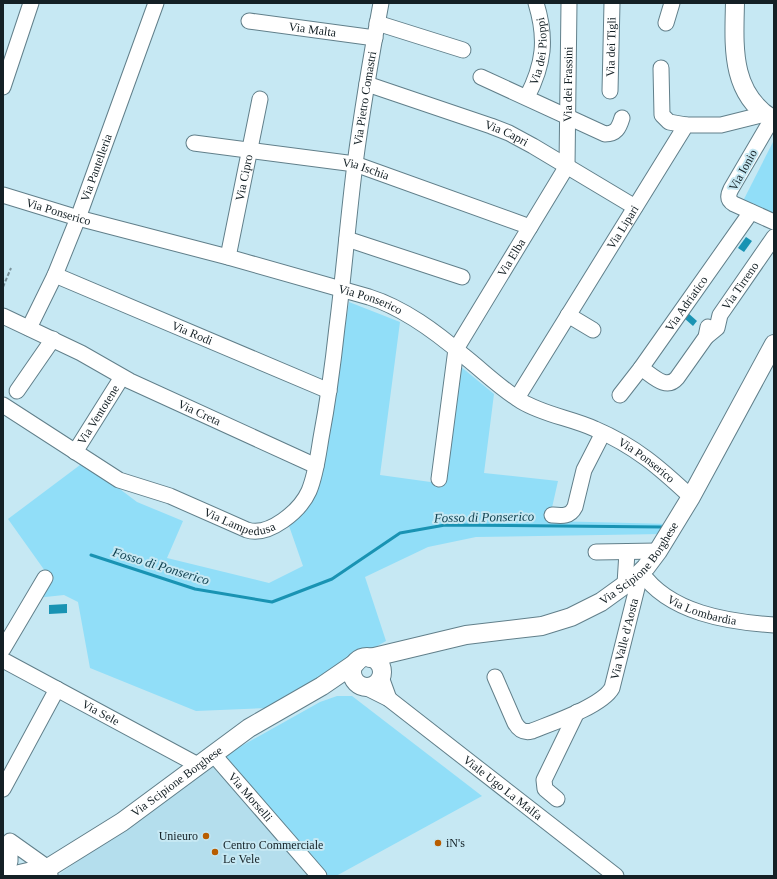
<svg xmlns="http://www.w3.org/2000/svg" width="777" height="879" font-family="Georgia,serif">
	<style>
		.built { fill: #b4deed }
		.green { fill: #91def8 }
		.water { fill: #1993b3 }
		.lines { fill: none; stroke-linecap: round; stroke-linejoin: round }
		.stream { stroke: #1993b3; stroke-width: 3 }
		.minor-casing { stroke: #617f8a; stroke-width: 17 }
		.major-casing { stroke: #617f8a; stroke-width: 20 }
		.path { stroke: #7a929b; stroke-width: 2; stroke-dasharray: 4 2; stroke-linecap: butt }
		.minor { stroke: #fff; stroke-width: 15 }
		.major { stroke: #fff; stroke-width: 18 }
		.poi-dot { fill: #b85d00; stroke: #c6e8f3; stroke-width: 1.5 }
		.labels { text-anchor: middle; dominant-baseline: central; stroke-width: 4; stroke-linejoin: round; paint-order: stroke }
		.street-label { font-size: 12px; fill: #142025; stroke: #c6e8f3 }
		.poi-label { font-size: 12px; fill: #142025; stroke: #c6e8f3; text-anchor: start }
		.water-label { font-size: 13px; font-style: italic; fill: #0d3e4c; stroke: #c6e8f3 }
	</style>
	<rect width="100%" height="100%" fill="#c6e8f3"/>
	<path class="built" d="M220,758L324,876H57Z"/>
	<g class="green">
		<path d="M774,140V215L743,201Z"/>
		<path d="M349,302L400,322L380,475L445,484L460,366L494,394L484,473L558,481L549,521L671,524L663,534L476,537L428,547L365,577L386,641L268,708L196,711L90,668L78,602L64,595L36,598L50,578L8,519L84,462L137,502L183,521L167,558L269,583L303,566L288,523L301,514L313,500L320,479Z"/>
		<path d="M337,696H352L482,796L336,876H324L220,758L320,702Z"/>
	</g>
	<g class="water">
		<path d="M746,237L752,241L744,252L738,248Z"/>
		<path d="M688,313L697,321L693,326L684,318Z"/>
		<path d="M67,604V613L49,614V605Z"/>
	</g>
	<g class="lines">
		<path class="stream" d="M91,555L195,589L272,602L332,579L400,533L445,525L663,527"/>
		<g class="minor-casing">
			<g id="minor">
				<path id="s1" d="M249,21L375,38"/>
				<path d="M377,23L463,50"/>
				<path d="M666,23L672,3"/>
				<path d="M661,68L662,115L669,122L686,125"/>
				<path d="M481,77L605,134C616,134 619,128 622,118"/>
				<path id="s2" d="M367,84L491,126L509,133L533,146L635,207"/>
				<path d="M3,87L31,3"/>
				<path id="s3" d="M610,91L612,3"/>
				<path id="s4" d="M527,97C544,64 547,39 536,3"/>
				<path d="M772,119L731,189C728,195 727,200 734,204L774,222"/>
				<path id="s5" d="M194,143L355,164L530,227"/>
				<path id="s6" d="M3,195L78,218L228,257L369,297C404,308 436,332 464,356C483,371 500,388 521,401C544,415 571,418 595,429C635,446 660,468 691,497"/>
				<path d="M347,239L462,277"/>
				<path id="s7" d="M228,257L260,99"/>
				<path id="s8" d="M55,275L329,391"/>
				<path d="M568,315L593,330"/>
				<path id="s9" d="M3,316L81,353L130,381L316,466"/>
				<path id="s10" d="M29,328L55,275L78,218L156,3"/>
				<path id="s11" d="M706,337L717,328L720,315L774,237"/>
				<path d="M641,368C652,375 666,391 677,378L706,337L708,327"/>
				<path d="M17,391L53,339"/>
				<path id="s12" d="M620,395L641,368L751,212"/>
				<path id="s13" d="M517,398L686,125H721L765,114"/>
				<path id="s14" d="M3,405L119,480L170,496L247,530C269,537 300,511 309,491C316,474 318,456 321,438C328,401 333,364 337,327C344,273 348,219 355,164C362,111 371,57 381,3"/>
				<path id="s15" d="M75,452L122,377"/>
				<path id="s16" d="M439,479L456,349L567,166L569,3"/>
				<path d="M552,515C562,516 570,517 575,507L584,470L603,433"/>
				<path d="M596,552L658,551"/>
				<path id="s17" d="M641,572C669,613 728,622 774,625"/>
				<path d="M625,584L627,552"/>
				<path d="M3,649L45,578"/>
				<path id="s18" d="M3,660L198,765"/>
				<path d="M381,677L389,699"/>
				<path id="s19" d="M495,677L515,723C519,730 524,733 532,731C552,723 602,706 612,688L641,572"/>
				<path id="s20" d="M365,687L389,699L616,876"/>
				<path id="s21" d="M213,754L319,876"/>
				<path d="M3,789L57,689"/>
				<path d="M557,799L545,789L544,780L577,712"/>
				<path d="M6,876L10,861V841L48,868L50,875"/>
			</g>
		</g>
		<g class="major-casing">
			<g id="major">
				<path d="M735,3C734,47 730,94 774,120"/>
				<circle cx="367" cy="672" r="15"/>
				<path id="s22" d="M370,658L466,635L542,626L571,617L601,602L637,576L646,567L658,551L691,497L774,344"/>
				<path d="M11,876L41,869"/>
				<path id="s23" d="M30,876L48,868L122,822L249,728L322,686L357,662"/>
			</g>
		</g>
		<path class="path" d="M3,287L11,268"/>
		<use href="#minor" class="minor"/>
		<use href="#major" class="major"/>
	</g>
	<g class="poi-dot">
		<circle cx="206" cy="836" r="4"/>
		<circle cx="438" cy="843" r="4"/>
		<circle cx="215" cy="852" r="4"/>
	</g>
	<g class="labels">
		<g class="street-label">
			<text stroke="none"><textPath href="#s1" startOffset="64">Via Malta</textPath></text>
			<text stroke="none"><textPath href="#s3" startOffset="44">Via dei Tigli</textPath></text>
			<text stroke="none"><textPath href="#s4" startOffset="48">Via dei Pioppi</textPath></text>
			<text stroke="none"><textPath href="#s16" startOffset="427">Via dei Frassini</textPath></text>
			<text stroke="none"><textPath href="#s14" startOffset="751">Via Pietro Comastri</textPath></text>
			<text stroke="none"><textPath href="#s2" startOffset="148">Via Capri</textPath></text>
			<text stroke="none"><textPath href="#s10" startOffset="174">Via Pantelleria</textPath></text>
			<text stroke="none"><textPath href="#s5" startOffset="174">Via Ischia</textPath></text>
			<text transform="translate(743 170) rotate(-61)">Via Ionio</text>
			<text stroke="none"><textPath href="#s7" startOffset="81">Via Cipro</textPath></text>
			<text stroke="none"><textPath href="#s6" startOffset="58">Via Ponserico</textPath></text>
			<text stroke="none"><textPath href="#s13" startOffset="201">Via Lipari</textPath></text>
			<text stroke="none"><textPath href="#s16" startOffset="238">Via Elba</textPath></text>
			<text stroke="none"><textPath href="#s11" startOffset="63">Via Tirreno</textPath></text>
			<text stroke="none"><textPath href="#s6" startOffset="382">Via Ponserico</textPath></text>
			<text stroke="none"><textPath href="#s12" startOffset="113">Via Adriatico</textPath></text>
			<text stroke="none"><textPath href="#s8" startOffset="149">Via Rodi</textPath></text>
			<text stroke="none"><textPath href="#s9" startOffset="219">Via Creta</textPath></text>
			<text stroke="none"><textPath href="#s15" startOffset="44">Via Ventotene</textPath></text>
			<text stroke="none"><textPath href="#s6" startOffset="705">Via Ponserico</textPath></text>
			<text stroke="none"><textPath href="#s14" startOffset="267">Via Lampedusa</textPath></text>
			<text stroke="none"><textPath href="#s22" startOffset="294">Via Scipione Borghese</textPath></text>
			<text stroke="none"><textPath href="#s17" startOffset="74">Via Lombardia</textPath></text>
			<text stroke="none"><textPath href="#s19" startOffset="213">Via Valle d'Aosta</textPath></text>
			<text stroke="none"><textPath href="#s18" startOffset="111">Via Sele</textPath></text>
			<text stroke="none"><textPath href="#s23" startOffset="175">Via Scipione Borghese</textPath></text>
			<text stroke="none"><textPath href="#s20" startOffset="171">Viale Ugo La Malfa</textPath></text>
			<text stroke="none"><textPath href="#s21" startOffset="57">Via Morselli</textPath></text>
		</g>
		<g class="poi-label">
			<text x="198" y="836" text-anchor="end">Unieuro</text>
			<text x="446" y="843">iN's</text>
			<text x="223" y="845">Centro Commerciale<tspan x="223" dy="14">Le Vele</tspan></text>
		</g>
		<g class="water-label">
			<text transform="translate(484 517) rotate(-1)">Fosso di Ponserico</text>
			<text transform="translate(161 566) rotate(17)">Fosso di Ponserico</text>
		</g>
	</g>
	<rect width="777" height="879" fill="none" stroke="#142025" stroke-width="8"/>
</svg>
